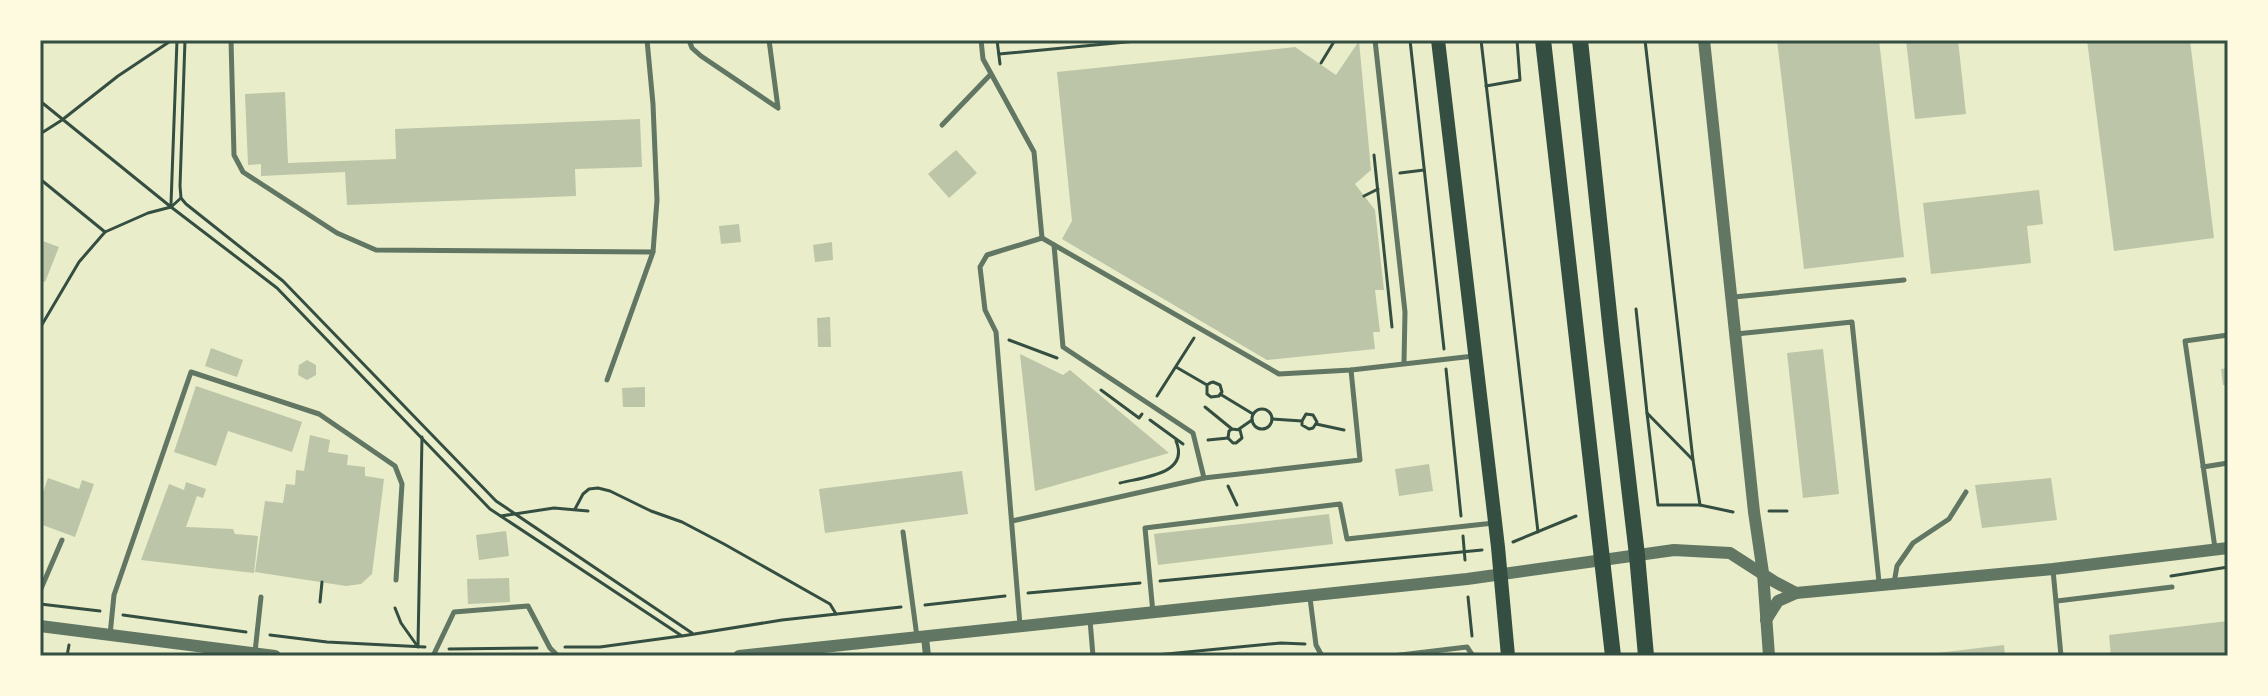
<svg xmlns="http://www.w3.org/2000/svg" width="2268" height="696" font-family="Overpass,sans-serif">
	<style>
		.building { fill: #bcc5a7 }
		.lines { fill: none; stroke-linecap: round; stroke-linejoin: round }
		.path { stroke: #344e41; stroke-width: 3 }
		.service { stroke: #617663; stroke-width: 5 }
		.minor { stroke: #617663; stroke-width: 8 }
		.tertiary { stroke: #617663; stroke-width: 12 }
		.secondary { stroke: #344e41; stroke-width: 14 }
		.primary { stroke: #344e41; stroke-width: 16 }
		.neatline { fill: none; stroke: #344e41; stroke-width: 3 }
	</style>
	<rect width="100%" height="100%" fill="#e9edc9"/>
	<g class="building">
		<path d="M1777,40H1879L1904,257L1804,269Z"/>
		<path d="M1906,40H1958L1966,114L1915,119Z"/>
		<path d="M2087,40H2190L2214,238L2114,251Z"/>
		<path d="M1359,41L1371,170L1355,184L1375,210L1384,290H1375L1380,332H1373L1375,349L1267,360L1062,239L1072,221L1057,72L1295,47L1336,75Z"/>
		<path d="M285,92L288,163L396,159L395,129L640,119L642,167L575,169L576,196L347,205L345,172L261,176V164L248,165L245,94Z"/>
		<path d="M956,150L977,173L949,198L928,174Z"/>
		<path d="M2039,190L2043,224L2027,226L2031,263L1931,274L1923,203Z"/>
		<path d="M739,224L741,242L721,244L719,226Z"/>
		<path d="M40,240L59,247L45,282L40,280Z"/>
		<path d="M832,242L833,260L815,262L813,245Z"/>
		<path d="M830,317L831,347H818L817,318Z"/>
		<path d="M211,348L243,360L237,377L205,366Z"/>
		<path d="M1823,349L1839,494L1803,498L1787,353Z"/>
		<path d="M1020,354L1063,375L1070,370L1169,453L1035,491Z"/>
		<path d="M307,360L316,365V375L307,380L298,375L299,365Z"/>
		<path d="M2228,368V385H2223L2221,369Z"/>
		<path d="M196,386L302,422L292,452L228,431L216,466L174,452Z"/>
		<path d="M645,387V407H623L622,388Z"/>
		<path d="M310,435L330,440L328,452L348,455L347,465L365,467V476L384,479L372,574L361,584L346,586L255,572L265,501L283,503L286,484L295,485L296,470L304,471Z"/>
		<path d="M1429,464L1433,491L1399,496L1395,469Z"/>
		<path d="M962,471L968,514L825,533L819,489Z"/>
		<path d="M48,478L79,489L82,480L94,484L75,537L40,524V501Z"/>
		<path d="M2051,478L2057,520L1982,528L1975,485Z"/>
		<path d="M186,482L206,489L203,498L197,496L186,527L233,529L235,534L258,536L254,573L141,560L169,484L184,490Z"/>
		<path d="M1329,514L1333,544L1158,565L1154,534Z"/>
		<path d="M506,531L509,556L479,560L476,535Z"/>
		<path d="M509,578L510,602L468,604L467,579Z"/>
		<path d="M2228,621V656H2111L2109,635Z"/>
		<path d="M2004,645L2005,656H1929V654Z"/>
	</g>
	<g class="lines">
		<g class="path">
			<path d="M185,40L180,186L181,198L186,204L283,281L496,501L692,633"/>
			<path d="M997,40L1000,64"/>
			<path d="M1410,40L1444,349"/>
			<path d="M1481,40L1538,532"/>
			<path d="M1645,40L1693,460L1700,505"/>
			<path d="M999,54L1147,40"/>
			<path d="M1321,63L1335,40"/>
			<path d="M1486,86L1520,80L1517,40"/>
			<path d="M40,101L171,207L277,288L490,509L682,636L782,620L901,607"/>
			<path d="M40,134L62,120L118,76L172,40"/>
			<path d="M1374,155L1392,327"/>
			<path d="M1400,173L1424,170"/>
			<path d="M40,179L105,232L148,213L171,207L181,198"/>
			<path d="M1364,196L1378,189"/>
			<path d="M171,204L177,40"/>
			<path d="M1636,309L1647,413L1693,460"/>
			<path d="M40,328L79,262L105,232"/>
			<path d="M1009,340L1057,358"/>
			<path d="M1176,367L1207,385L1210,383L1213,382L1220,385L1222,392L1219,396L1211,397L1207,394V385"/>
			<path d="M1446,369L1461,516"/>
			<path d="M1101,390L1139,418L1142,414"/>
			<path d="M1220,394L1253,414"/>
			<path d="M1157,396L1194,338"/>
			<path d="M1205,407L1232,429L1240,430L1242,438L1236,443H1233L1228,438L1229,431L1232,429"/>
			<circle cx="1262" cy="419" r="10"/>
			<path d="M1647,413L1658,505H1700L1733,512"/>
			<path d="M1272,419L1302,421V425L1309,429L1313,428L1317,422L1313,415L1306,414L1302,421"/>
			<path d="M1150,420L1183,444"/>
			<path d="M1316,424L1344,430"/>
			<path d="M1239,429L1252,420"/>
			<path d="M1208,440L1228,438"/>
			<path d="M1120,483C1144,477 1190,474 1176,441"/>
			<path d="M1228,486L1237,505"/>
			<path d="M575,509L583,494L589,489L598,488L610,491L651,511L682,522L724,544L830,604L836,614"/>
			<path d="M1769,511H1787"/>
			<path d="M501,516L554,508L588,511"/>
			<path d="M1463,536L1465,560"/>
			<path d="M1513,542L1576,516"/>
			<path d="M2171,576L2228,567"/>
			<path d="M1160,581L1482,550"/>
			<path d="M1028,593L1140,583"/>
			<path d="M1468,597L1472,636"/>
			<path d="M320,602L322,582"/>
			<path d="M40,604L100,611"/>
			<path d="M925,605L1005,596"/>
			<path d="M395,608L401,623L418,647"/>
			<path d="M123,615L246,632"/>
			<path d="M270,635L327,642L425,647"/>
			<path d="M418,645L422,437"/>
			<path d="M565,647H600L681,636"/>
			<path d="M449,649L537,648"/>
			<path d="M67,656L69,645"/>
			<path d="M1146,656L1281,643L1305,644"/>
		</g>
		<g class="service">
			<path d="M231,40L234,155L243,172L337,233L376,250L653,252"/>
			<path d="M689,40L692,48L701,56L778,108L769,40"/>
			<path d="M981,40L983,59L1034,152L1042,238"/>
			<path d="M1375,40L1405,312L1404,362"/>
			<path d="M942,125L991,74"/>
			<path d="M1054,245L1063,347L1193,433L1204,478"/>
			<path d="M1734,297L1904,280"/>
			<path d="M1736,334L1852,322L1879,582"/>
			<path d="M607,380L653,252L657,200L653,104L647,40"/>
			<path d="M2203,467L2228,463"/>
			<path d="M1012,521L1204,478L1360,460L1351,370"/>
			<path d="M903,532L917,637"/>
			<path d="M2215,548L2185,341L2228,335"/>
			<path d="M2053,570L2061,656"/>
			<path d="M1894,583L1897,566L1913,543L1949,519L1966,492"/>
			<path d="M40,591L62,540"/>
			<path d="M1310,598L1316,645L1322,656"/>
			<path d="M2057,601L2172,587"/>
			<path d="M1153,613L1145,528L1340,504L1347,539L1494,523"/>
			<path d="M1090,620L1093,656"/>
			<path d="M1020,625L996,332L985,310L980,267L987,255L1042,238L1279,374L1351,370L1474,356"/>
			<path d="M110,635L114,595L191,372L319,414L395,466L402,484L396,580"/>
			<path d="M255,652L261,597"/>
			<path d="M433,656L454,612L528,606L550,648L558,656"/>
			<path d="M1392,656L1467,647L1473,656"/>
		</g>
		<path class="minor" d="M925,637L927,656"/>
		<g class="tertiary">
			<path d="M1704,40L1754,512L1763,573L1769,656"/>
			<path d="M1766,620L1778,601L1796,593"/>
			<path d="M40,626L275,656"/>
			<path d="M739,656L1467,579L1674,550L1730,553L1775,582L1796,593L2053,569L2228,548"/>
		</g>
		<path class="secondary" d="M1438,40L1498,547L1508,656"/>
		<g class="primary">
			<path d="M1543,40L1613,656"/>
			<path d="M1580,40L1612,342L1637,555L1646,656"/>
		</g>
	</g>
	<rect width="2268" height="696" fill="none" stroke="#fefae0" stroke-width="84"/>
	<rect x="42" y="42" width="2184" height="612" class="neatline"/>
</svg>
